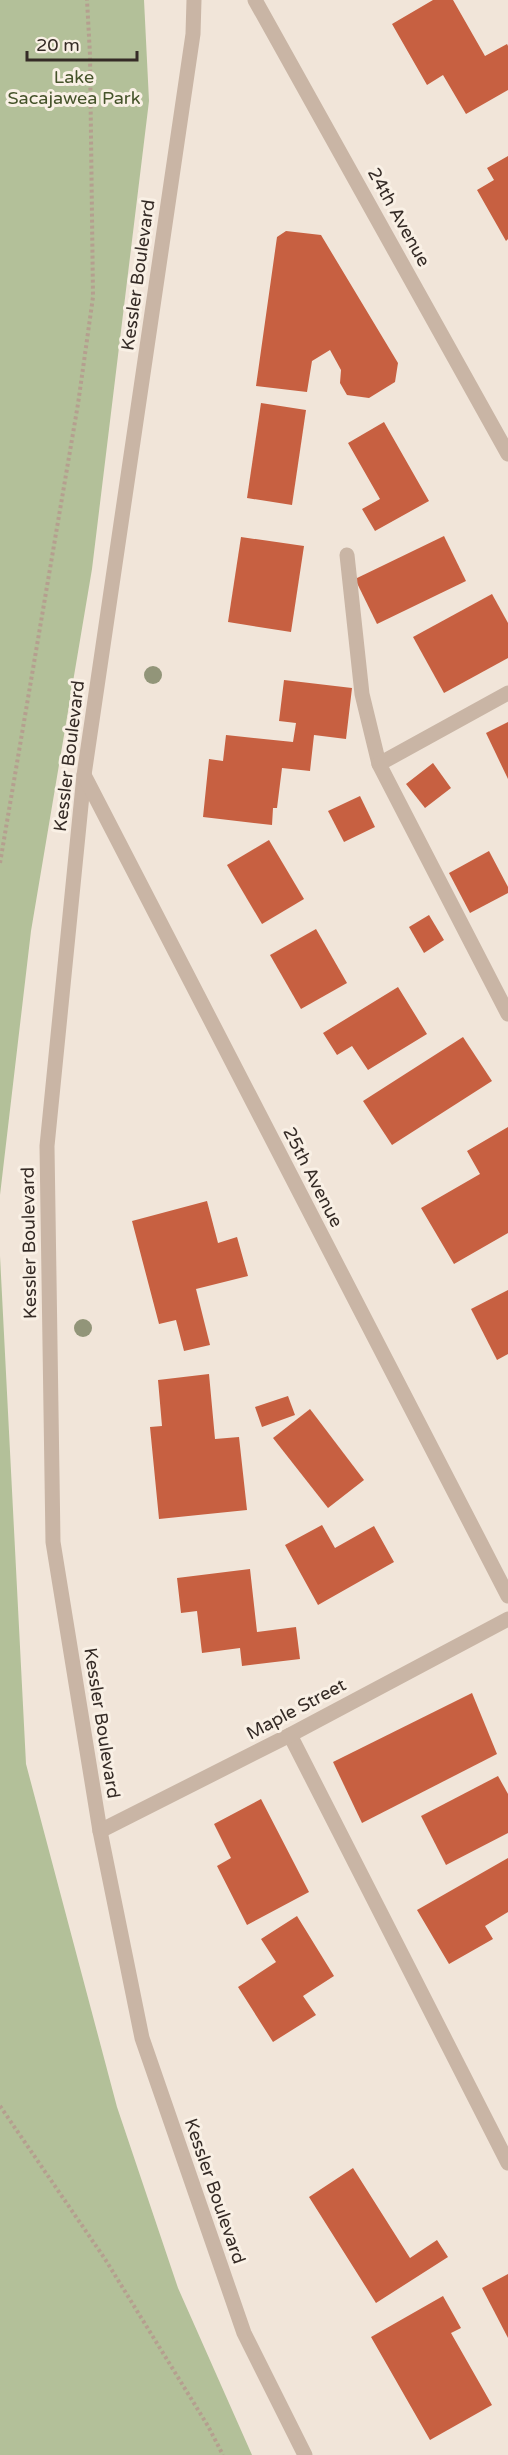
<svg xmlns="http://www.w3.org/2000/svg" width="508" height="2455" font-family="'Varela Round',sans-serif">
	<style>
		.green { fill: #b3c099 }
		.building { fill: #c76041 }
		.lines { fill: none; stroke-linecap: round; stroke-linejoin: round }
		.path { stroke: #b59f8f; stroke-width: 4; stroke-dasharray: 3 3; stroke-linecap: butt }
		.minor { stroke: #c9b5a5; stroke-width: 15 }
		.tree { fill: #929579 }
		.labels { text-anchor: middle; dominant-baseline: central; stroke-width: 6; stroke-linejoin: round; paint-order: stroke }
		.park-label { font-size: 18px; fill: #45532a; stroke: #f9f0e5 }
		.street-label { font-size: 18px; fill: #352b26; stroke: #f9f0e5 }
	</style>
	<rect width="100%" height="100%" fill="#f1e5d9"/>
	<g class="green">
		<path d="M0,0H144L149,101L92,569L31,931L0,1195Z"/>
		<path d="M0,1256L26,1764L117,2107L178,2288L252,2455H0Z"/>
	</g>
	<g class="building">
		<path d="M433,0H453L485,56L507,44L508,46V90L466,114L443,75L427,85L392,24Z"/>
		<path d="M508,156V239L506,241L477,190L494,180L487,168Z"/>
		<path d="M286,231L321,235L398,363L395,382L369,398L347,395L340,383L341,370L330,350L312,361L307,392L256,386L277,237Z"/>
		<path d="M261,403L306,410L292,505L247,498Z"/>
		<path d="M384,422L429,501L375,531L362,509L380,499L348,443Z"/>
		<path d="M444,536L466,581L377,624L355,579Z"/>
		<path d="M241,537L304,546L291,632L228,622Z"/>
		<path d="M492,594L508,623V658L444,693L413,637Z"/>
		<path d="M284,680L352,688L346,739L314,735L310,771L282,768L277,808H273L272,825L203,817L209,759L223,761L226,735L293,742L296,723L279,721Z"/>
		<path d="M508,722V779L486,733Z"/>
		<path d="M433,763L451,788L425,808L406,784Z"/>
		<path d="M360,796L375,827L344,842L328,811Z"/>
		<path d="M269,840L304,899L262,924L227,865Z"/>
		<path d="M489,851L508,887V893L470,913L449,873Z"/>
		<path d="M429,915L444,940L424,953L409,927Z"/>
		<path d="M316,929L347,983L301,1009L270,955Z"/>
		<path d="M398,987L427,1034L368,1070L352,1046L337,1055L323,1033Z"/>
		<path d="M463,1037L492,1081L392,1145L363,1101Z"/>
		<path d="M508,1127V1233L454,1264L421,1208L480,1174L467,1151Z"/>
		<path d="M207,1201L218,1243L237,1237L248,1276L196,1289L210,1345L184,1351L176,1320L159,1324L132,1221Z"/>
		<path d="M508,1290V1354L497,1360L471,1309Z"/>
		<path d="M209,1374L215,1439L239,1437L247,1510L159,1519L150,1427L162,1426L158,1380Z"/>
		<path d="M288,1396L295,1415L262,1427L255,1407Z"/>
		<path d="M310,1409L364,1480L328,1508L273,1438Z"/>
		<path d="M322,1525L335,1548L374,1526L394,1562L318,1605L285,1545Z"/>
		<path d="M250,1569L257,1632L296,1627L300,1659L242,1666L240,1648L202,1653L197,1611L181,1613L177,1578Z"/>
		<path d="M472,1693L497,1754L362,1823L333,1762Z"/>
		<path d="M498,1776L508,1794V1833L446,1865L421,1816Z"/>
		<path d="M261,1799L309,1892L247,1925L217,1866L231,1858L214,1824Z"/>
		<path d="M508,1858V1912L485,1926L493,1939L449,1964L417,1910Z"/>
		<path d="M297,1916L334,1976L303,1996L316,2015L273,2042L238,1987L276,1962L261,1939Z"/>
		<path d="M353,2168L410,2258L437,2240L448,2257L376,2303L309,2197Z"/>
		<path d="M508,2274V2338L482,2288Z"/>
		<path d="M443,2296L461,2328L451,2333L492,2405L430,2440L371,2337Z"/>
	</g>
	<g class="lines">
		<g class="path">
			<path d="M0,863L78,404L93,297L90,55L87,0"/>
			<path d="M0,2106L105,2259L208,2426L223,2455"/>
		</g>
		<g class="minor">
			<path d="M194,0L193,34L84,775L47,1146L53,1542L100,1831L142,2038L244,2333L305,2455"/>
			<path d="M255,0L508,454"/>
			<path d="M347,555L362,694L379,764"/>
			<path d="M508,693L379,764L508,1014"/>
			<path d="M84,775L508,1596"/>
			<path d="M290,1735L508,2163"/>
			<path d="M100,1831L290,1735L508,1619"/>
		</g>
	</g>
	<g class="tree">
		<circle cx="153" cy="675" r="9"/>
		<circle cx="83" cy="1328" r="9"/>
	</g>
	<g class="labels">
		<g class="park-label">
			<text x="74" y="77">Lake<tspan x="74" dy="21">Sacajawea Park</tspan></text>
		</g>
		<g class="street-label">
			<text transform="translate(399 217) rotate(61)">24th Avenue</text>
			<text transform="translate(138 275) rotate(-82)">Kessler Boulevard</text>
			<text transform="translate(69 756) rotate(-83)">Kessler Boulevard</text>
			<text transform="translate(313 1177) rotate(63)">25th Avenue</text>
			<text transform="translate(29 1243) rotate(-91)">Kessler Boulevard</text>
			<text transform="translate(296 1709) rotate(-28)">Maple Street</text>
			<text transform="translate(102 1723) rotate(81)">Kessler Boulevard</text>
			<text transform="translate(215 2191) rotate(71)">Kessler Boulevard</text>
		</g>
	</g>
	<path d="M27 51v9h110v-9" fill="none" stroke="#352b26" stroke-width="3"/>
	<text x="36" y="51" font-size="18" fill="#352b26" stroke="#f9f0e5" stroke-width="4.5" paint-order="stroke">20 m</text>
</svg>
